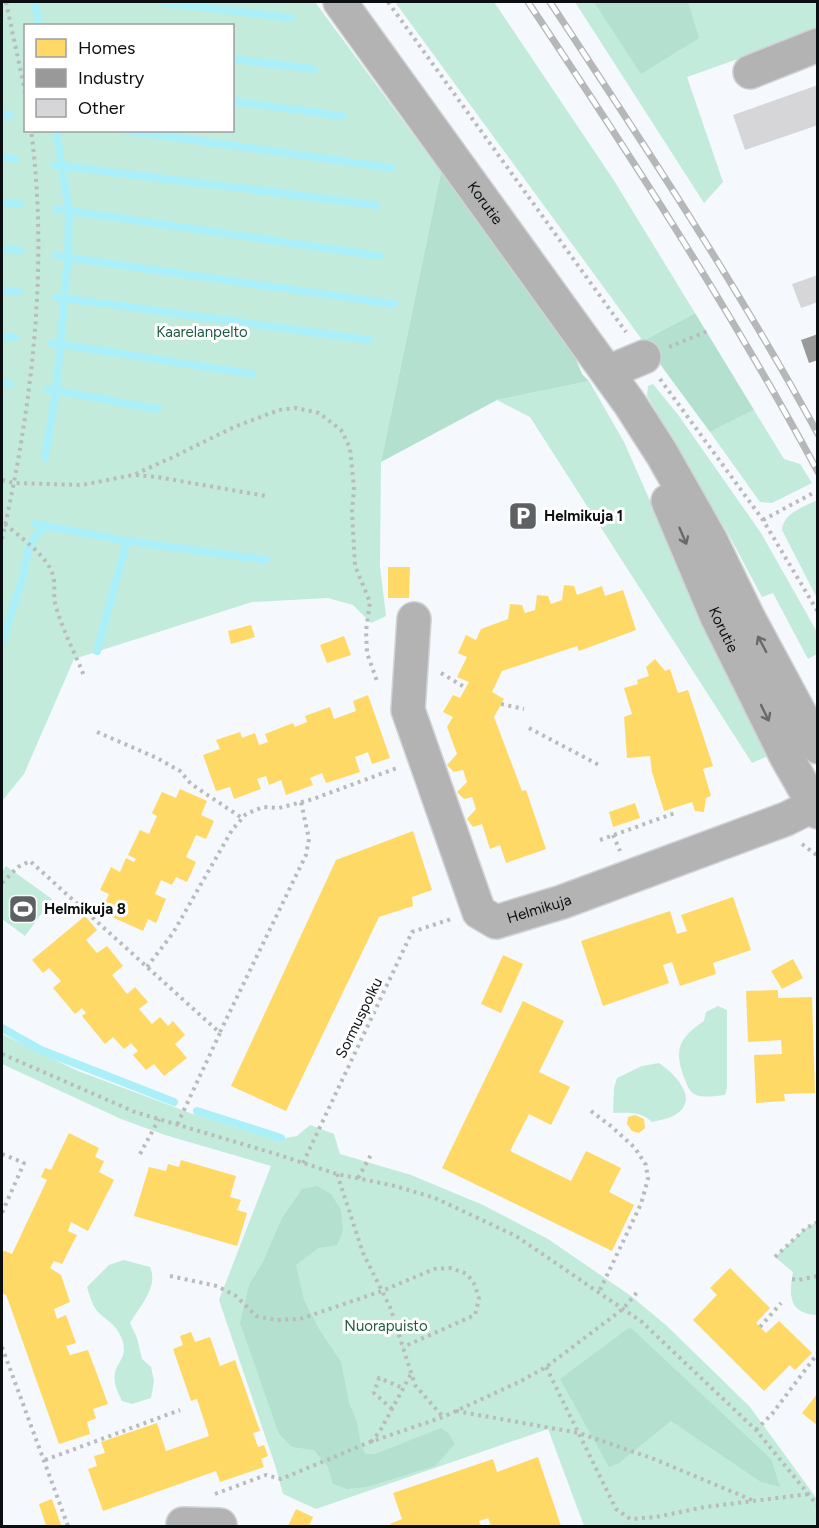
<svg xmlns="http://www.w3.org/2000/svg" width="819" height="1528" font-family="Figtree,sans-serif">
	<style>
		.green { fill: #c2ebdb; fill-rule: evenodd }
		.forest { fill: #b4e0cf }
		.homes { fill: #ffd966 }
		.industry { fill: #999 }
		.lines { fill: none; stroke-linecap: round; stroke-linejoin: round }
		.stream { stroke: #abf0f8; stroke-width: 8 }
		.building { fill: #d6d6d9 }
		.minor-casing { stroke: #d1d3d6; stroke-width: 36 }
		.path { stroke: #babbbb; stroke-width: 4; stroke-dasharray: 3 4.5; stroke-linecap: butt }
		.minor { stroke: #b4b3b3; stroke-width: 33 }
		.rail-casing { stroke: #b5b7b8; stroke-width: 7 }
		.rail { stroke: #fff; stroke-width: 4.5; stroke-dasharray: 14; stroke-linecap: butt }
		.oneway { stroke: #68696a }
		.labels { text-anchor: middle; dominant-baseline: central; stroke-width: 6; stroke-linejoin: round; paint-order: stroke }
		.street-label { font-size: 15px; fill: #0c0f11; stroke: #fff }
		.park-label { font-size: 15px; fill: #1e5b44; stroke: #fff }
		.poi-label { font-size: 15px; font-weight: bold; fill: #0c0f11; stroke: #fff; text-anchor: start }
	</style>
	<rect width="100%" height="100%" fill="#f5f8fc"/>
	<g class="green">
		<path d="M2,2H315L441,172L381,462L380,566L386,616L371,623L353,605L328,598L252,602L74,659L24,774L2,801ZM26,26H232V130H26Z"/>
		<path d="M395,2H494L613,179L695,313L643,341Z"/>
		<path d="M575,2H817V31L687,77L723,182L704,203Z"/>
		<path d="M589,381L624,442L685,580L773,754L752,763L530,417L497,400Z"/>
		<path d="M653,384L679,416L761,533L817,632V654L808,659L773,593L762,597L731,539L647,396L648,386Z"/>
		<path d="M754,410L784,459L800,464L812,483L772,503L760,502L710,432Z"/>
		<path d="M817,500V598L782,530C783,513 804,507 817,500Z"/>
		<path d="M6,866L52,899L25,936L2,919V872Z"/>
		<path d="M718,1006L727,1010V1088L725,1095C716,1096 705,1098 696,1095C690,1092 688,1087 685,1080C674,1051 677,1039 704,1021L706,1012Z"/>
		<path d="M2,1034L78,1071L193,1114L280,1139L297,1136L310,1125L334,1134L340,1154L411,1175L483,1205L548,1239L631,1296L667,1326L750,1407L817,1499V1526H584L548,1429L316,1509L283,1494L275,1465L219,1300L271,1166L165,1135L121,1119L2,1064Z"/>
		<path d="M659,1063C675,1074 701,1100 675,1115C668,1119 659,1120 652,1122C640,1111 628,1113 613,1113L614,1088L617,1078L642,1066Z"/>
		<path d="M817,1222V1315C788,1313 789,1295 793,1272L775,1257L806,1228Z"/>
		<path d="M124,1260L150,1267C159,1286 140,1306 130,1323L137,1338L142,1359L151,1367L154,1381L151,1398L132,1404L122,1401C118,1392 113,1384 115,1373C117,1362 127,1358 123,1342C118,1326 110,1323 99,1313C92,1306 90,1296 87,1287L109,1265Z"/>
	</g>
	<g class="forest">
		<path d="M594,2H688L699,38L641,74Z"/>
		<path d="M441,172L573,352L582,374L589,381L497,400L381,462Z"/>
		<path d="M695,313L754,410L710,432L643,341Z"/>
		<path d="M317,1186L331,1194L341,1210L343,1231L337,1245L318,1248L296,1265L304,1300L319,1329L341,1362L349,1403L357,1422L361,1446L366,1454H375L441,1428L449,1434L455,1444L435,1466L367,1487L347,1489L333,1484L328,1467L314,1450L292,1447L279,1434L240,1323L249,1285L263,1262L282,1218L302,1189Z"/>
		<path d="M630,1327L771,1459L780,1487L761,1482L671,1421L619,1463L609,1467L560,1379Z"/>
	</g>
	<g class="homes">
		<path d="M388,567H410L409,598H388Z"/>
		<path d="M564,585L574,586L577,595L602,586L605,596L623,590L636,630L579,651L577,646L502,671L492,692L504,699L494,717L522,791L526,790L546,849L506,863L500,845L490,849L482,824L473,827L467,819L476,809L472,797L464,799L457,792L467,782L463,770L454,772L447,765L457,754L447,727L453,717L443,712L453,695L460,698L469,682L457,677L467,657L458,653L466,635L476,640L481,629L508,619L510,604L522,605L525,613L535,610L537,595L548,596L551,604L562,600Z"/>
		<path d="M251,625L255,637L231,644L228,631Z"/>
		<path d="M344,636L351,655L327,663L320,645Z"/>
		<path d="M655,659L665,671L670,669L678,693L688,690L713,766L703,769L711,796L706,798L704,812L695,811L692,802L664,811L652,772L650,756L627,758L624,717L632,714L624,688L638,684L637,680L649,676L646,667Z"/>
		<path d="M368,695L390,758L372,764L368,752L355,757L360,772L326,783L322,773L310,778L313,785L286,795L281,780L269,785L266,776L257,779L261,789L234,799L230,787L216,791L203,755L220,749L216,740L240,732L242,738L255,733L259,745L268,742L265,734L293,723L295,727L307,722L305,716L330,707L334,719L356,711L353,701Z"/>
		<path d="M180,789L207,801L201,815L214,821L206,839L196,835L186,857L196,862L187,882L176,877L172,885L161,880L155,894L166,899L156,923L148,919L143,931L101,912L109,894L100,890L111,867L120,872L126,858L134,862L136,859L128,855L140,830L149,834L157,816L152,813L162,792L176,798Z"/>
		<path d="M635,803L640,818L613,827L609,812Z"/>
		<path d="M413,831L432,890L412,897L413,906L379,917L286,1111L231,1086L336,860Z"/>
		<path d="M733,897L751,950L713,963L716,974L680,986L672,962L663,965L669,983L603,1006L581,941L670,911L677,934L687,931L681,915Z"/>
		<path d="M85,916L97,930L86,940L97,953L107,946L123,966L112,975L127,994L135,987L148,1002L139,1009L152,1024L160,1017L168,1026L173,1021L185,1035L175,1044L187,1058L164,1076L154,1064L146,1070L133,1055L138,1051L131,1043L124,1049L113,1037L105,1044L82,1016L86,1013L82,1008L75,1014L53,988L61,981L49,968L43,973L32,960Z"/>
		<path d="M503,955L523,964L501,1013L481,1004Z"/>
		<path d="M793,959L803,978L782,989L771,971Z"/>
		<path d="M778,990V998L812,997L815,1093L784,1094L785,1101L756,1103L754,1055L782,1054L781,1040L748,1042L746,991Z"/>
		<path d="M523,1001L564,1021L539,1072L570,1087L551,1125L529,1114L510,1151L571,1181L586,1151L621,1168L609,1192L634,1205L612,1251L442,1168Z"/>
		<path d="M635,1115L644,1119L645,1128L639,1133L632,1131L627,1124L628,1117Z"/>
		<path d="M69,1133L99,1148L95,1157L104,1161L99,1172L114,1180L88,1231L71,1222L68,1231L77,1235L62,1264L54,1261L50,1268L61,1275L70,1302L54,1309L57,1319L66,1315L76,1343L66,1346L70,1355L88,1350L108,1404L93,1409L96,1418L87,1422L90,1434L59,1444L8,1300L6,1295L2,1293V1252L5,1251L12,1254L47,1180L41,1177L45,1168L51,1170Z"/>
		<path d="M181,1160L236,1176L230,1197L241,1200L237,1210L247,1213L237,1246L134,1216L149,1167L166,1171L168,1164L179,1167Z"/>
		<path d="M730,1268L770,1308L756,1323L766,1333L779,1321L812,1353L795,1370L790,1365L764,1391L693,1320L717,1295L710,1288Z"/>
		<path d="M191,1332L195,1342L210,1337L220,1366L235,1360L260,1431L253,1433L258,1447L264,1445L268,1456L261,1459L264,1467L220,1482L216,1471L103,1511L88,1469L97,1466L94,1456L105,1453L101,1442L157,1423L166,1451L209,1436L197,1399L191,1401L173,1349L183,1345L180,1336Z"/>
		<path d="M818,1393V1426L802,1413Z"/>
		<path d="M538,1457L561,1526H491L488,1518L479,1521L481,1526H391L390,1524L402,1519L393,1493L493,1459L497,1472Z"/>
		<path d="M52,1499L61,1525L58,1526H46L39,1504Z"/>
		<path d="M296,1509L313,1517L309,1526H288Z"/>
	</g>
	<path class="industry" d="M818,334V360L809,363L801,340Z"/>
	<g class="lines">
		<g class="stream">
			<path d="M35,2L39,26"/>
			<path d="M162,2L291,18"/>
			<path d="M232,59L314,69"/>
			<path d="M232,101L342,116"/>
			<path d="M2,114L10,115"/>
			<path d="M122,130L392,168"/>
			<path d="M2,157L16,159"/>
			<path d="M54,165L376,205"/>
			<path d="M2,202L20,204"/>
			<path d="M57,209L380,256"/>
			<path d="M2,248L20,251"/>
			<path d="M57,256L394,304"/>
			<path d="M2,290L19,292"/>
			<path d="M56,297L370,340"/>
			<path d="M2,336L15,338"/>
			<path d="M52,343L252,374"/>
			<path d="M2,383L10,384"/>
			<path d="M47,389L158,409"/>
			<path d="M45,457L56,391L68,257L69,210L56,130"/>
			<path d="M36,524L127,541L266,560"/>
			<path d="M2,643L23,576L29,546L44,525"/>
			<path d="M97,651L127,541"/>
			<path d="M2,1028L41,1050L174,1102"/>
			<path d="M197,1111L281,1138"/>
		</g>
	</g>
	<g class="building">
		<path d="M818,85V125L745,150L733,115Z"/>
		<path d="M818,275V302L801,308L792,284Z"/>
	</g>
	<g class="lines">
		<g class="minor-casing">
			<g id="minor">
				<path id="s1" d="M340,2L630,404L662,454L710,539L748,617L818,747"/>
				<path d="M750,72L818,45"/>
				<path d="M608,372L644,357"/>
				<path id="s2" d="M668,501L717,617L786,756L818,812"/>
				<path id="s3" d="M414,619L408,710L479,912L496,922L562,902L786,819L818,803"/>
				<path d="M183,1524L220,1525V1526"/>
			</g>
		</g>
		<g class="path">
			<path d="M6,2L26,96"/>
			<path d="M388,2L626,332"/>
			<path d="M669,347L708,331"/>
			<path d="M660,379L763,520L818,612"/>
			<path d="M136,475L157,477L266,496"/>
			<path d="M2,480L14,483L82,485L133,475L171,458L234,427L279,410L296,408L319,413L341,430L350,448L354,488L352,511L355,566L370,602L366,631L367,653L378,684"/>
			<path d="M763,520L815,492"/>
			<path d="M5,524C20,537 42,552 51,570C57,582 52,594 56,607C63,631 75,653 84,676"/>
			<path d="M2,539C32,407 49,266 31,130"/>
			<path d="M441,673L466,688"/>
			<path d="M501,704L524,709"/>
			<path d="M529,728L601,766"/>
			<path d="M97,732L157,758L180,771L191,784L242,818"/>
			<path d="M613,835L620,851"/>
			<path d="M600,840L675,813"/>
			<path d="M802,844L818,856"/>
			<path d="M2,883L18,867L30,861L220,1033L177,1125"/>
			<path d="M147,967L173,933L232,830L246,814L263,807L279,808L313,799L397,768"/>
			<path d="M220,1032L306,855L309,839L301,802"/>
			<path d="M2,1054L135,1112L276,1154L337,1174L395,1186L435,1198L516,1236L642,1322L756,1430L818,1506"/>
			<path d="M591,1111L612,1127L635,1148L646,1165L648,1179L641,1204L599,1292"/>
			<path d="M2,1154L24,1163L2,1213"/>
			<path d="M140,1154L159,1119"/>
			<path d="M303,1163L412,932L451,919"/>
			<path d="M337,1174L363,1253L390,1307L415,1385L443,1417"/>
			<path d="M358,1178L372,1153"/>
			<path d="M775,1257L806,1228L818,1222"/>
			<path d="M170,1276L217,1286L236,1296L256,1316L276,1320L300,1319L382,1291L434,1269L451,1268L467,1274L475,1285L479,1299L475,1315L403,1347"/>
			<path d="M792,1279L798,1280L818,1276"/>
			<path d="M760,1327L781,1303"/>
			<path d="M2,1347L68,1526"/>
			<path d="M546,1367L616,1509L630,1519L656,1517L705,1507L809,1494"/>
			<path d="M392,1409L374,1393L379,1378L403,1388"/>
			<path d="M456,1411L579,1433L654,1459L752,1500"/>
			<path d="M756,1430L772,1414L818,1353"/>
			<path d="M371,1442L380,1431L412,1372"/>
			<path d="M45,1460L180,1410"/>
			<path d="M215,1494L266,1475L281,1479L370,1442L443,1417L521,1381L546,1367L623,1309L639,1290"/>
		</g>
		<use href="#minor" class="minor"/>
		<g class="rail-casing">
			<g id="rail">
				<path d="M528,2C630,155 730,309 818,472"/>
				<path d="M550,2C643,143 737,285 818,434"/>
			</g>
		</g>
		<use href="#rail" class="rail"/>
	</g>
	<defs><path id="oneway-shaft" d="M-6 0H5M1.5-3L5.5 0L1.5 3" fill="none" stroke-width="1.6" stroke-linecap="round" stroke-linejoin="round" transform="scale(1.5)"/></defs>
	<g class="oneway">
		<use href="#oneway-shaft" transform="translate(683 536) rotate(67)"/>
		<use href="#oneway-shaft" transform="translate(762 644) rotate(-118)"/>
		<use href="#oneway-shaft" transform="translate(765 713) rotate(64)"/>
	</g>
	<defs>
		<g id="parking-square" transform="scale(1.5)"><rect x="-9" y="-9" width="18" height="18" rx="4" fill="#5e6163" stroke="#fff"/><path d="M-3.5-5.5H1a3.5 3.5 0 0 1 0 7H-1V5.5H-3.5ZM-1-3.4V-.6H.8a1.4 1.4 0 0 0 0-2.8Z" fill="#fff"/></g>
		<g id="stadium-square" transform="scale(1.5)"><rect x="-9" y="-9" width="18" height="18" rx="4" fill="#5e6163" stroke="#fff"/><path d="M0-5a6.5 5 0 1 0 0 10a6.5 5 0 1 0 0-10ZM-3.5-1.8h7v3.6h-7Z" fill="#fff"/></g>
	</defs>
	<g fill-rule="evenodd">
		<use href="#parking-square" x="523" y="516"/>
		<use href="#stadium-square" x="23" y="909"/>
	</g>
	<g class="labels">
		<g class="street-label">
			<text stroke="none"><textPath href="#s1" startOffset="248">Korutie</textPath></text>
			<text stroke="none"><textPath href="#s2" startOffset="140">Korutie</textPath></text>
			<text stroke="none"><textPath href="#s3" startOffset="370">Helmikuja</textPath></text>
			<text transform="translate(359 1018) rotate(-64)">Sormuspolku</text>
		</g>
		<g class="park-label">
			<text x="202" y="332">Kaarelanpelto</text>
			<text x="386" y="1326">Nuorapuisto</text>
		</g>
		<g class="poi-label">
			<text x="544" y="516">Helmikuja 1</text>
			<text x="44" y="909">Helmikuja 8</text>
		</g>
	</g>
	<rect width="819" height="1528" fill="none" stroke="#0c0f11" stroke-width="6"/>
	<rect x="24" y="24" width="210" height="108" fill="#ffffff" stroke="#9e9fa0" stroke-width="1.5"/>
	<rect x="36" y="39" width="30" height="18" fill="#ffd966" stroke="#9e9fa0" stroke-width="1.5"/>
	<text x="78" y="54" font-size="18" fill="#0c0f11">Homes</text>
	<rect x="36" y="69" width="30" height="18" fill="#999999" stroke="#9e9fa0" stroke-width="1.5"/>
	<text x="78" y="84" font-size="18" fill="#0c0f11">Industry</text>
	<rect x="36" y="99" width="30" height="18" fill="#d6d6d9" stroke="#9e9fa0" stroke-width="1.5"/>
	<text x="78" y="114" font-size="18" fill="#0c0f11">Other</text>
</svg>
